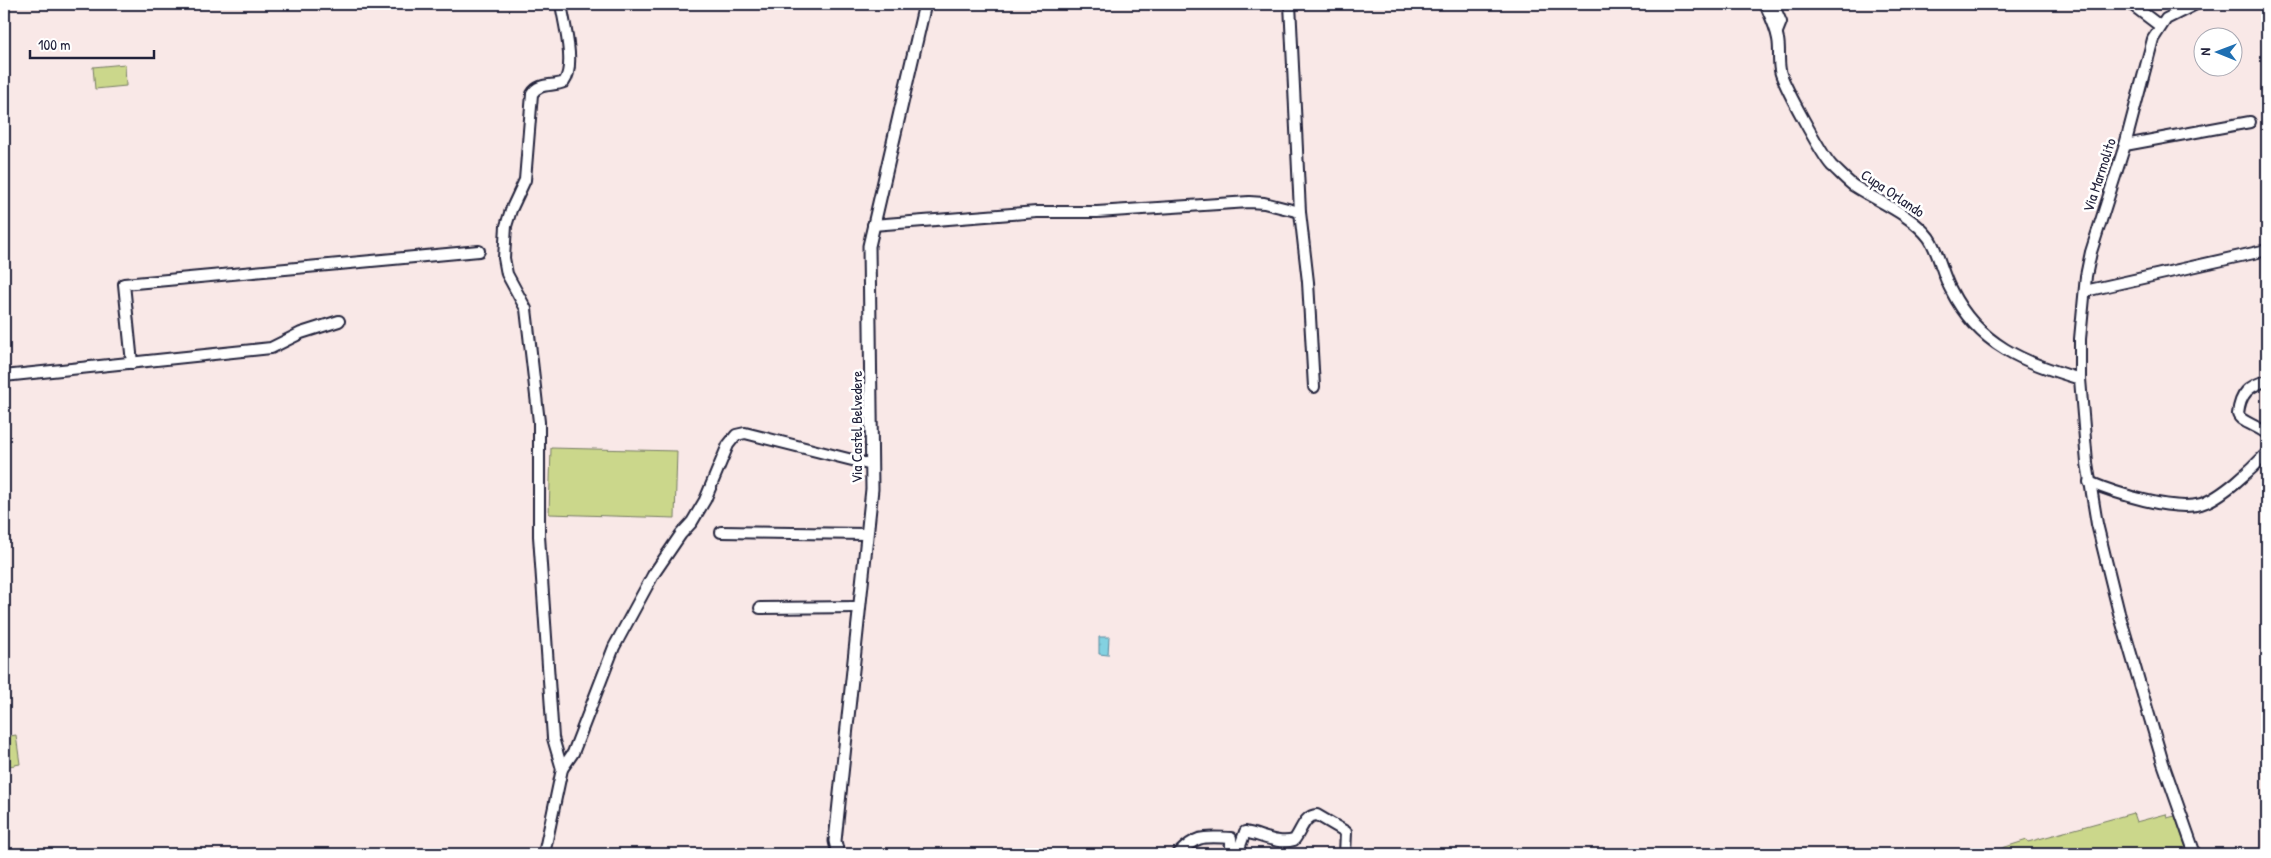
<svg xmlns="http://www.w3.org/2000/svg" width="2271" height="858" font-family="'Patrick Hand',sans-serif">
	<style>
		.green { fill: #cbd78b; stroke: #767c63 }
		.water { fill: url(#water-ripples); stroke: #5c8b9f }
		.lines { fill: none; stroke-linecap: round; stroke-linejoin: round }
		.minor-casing { stroke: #22223b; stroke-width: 14 }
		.tertiary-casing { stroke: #22223b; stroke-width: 15 }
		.minor { stroke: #fff; stroke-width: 10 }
		.tertiary { stroke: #fff; stroke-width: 11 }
		.labels { text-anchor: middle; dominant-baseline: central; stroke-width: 5; stroke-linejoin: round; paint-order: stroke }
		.street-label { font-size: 15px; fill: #22223b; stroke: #fff }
	</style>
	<defs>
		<pattern id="water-ripples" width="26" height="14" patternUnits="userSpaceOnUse" patternTransform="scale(1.25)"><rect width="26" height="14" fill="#83d1e1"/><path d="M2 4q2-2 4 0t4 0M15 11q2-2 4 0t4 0" fill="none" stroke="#71b3c2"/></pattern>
	</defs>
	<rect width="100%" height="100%" fill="#f9e8e7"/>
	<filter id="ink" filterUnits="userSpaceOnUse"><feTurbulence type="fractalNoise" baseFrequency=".02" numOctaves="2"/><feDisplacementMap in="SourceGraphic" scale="10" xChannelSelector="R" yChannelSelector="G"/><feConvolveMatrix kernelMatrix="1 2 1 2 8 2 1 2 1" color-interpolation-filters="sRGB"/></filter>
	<g filter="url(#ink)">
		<g class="green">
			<path d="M125,64L126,86L95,89L93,67Z"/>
			<path d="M551,448L677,451L675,518L549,514Z"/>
			<path d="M6,651L10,674L4,675V652Z"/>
			<path d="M16,735L20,764L4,767V737Z"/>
			<path d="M2133,813L2136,822L2166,814L2167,818L2175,816L2188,854H1990V852L2027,840L2028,842Z"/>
		</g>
		<path class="water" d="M1099,637H1109L1108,655L1099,654Z"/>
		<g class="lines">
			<g class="minor-casing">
				<g id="minor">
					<path d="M561,4C564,23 576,66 564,82C553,87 539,82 532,94L525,180L511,210L506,226L504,258L507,274L526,309L539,422V536L553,738L562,769"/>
					<path d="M1290,4L1300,212L1308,282L1314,387"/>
					<path d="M1765,4C1770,15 1776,27 1778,39C1780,49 1778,60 1780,70C1781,81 1823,157 1832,166C1839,172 1847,181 1854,186C1877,201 1912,215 1929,238C1939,253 1942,274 1951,290C1979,346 2024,362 2080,379"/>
					<path d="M1773,4L1781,22L1777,32"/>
					<path d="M2131,4L2160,26"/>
					<path d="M2125,145L2250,122"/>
					<path d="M873,225L1037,212H1097L1249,202L1264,203L1300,212"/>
					<path d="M2085,291L2267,250"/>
					<path d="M132,363L124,284L479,251"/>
					<path d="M4,376L271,348L301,333L339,321"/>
					<path d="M2267,381C2249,385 2240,394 2238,414C2240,422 2259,426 2267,434"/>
					<path d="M2089,482C2115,493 2173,512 2201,504C2221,498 2252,469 2267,453"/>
					<path d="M721,532L867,534"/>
					<path d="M760,608L860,607"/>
					<path d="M544,854L562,769L573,753L614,647L653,575L681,534L692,522L705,500L728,445L736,435L745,433L872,465"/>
					<path d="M1178,854C1198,834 1204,837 1231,838V854"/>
					<path d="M1237,854L1245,832C1261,835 1278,845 1294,840C1301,832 1304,815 1317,815L1346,832L1345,854"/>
					<path d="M2195,854L2163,763L2119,613L2097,524L2087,463L2080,379V339L2086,276L2091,252L2125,145L2153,39L2166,19L2196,4"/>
				</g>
			</g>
			<g class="tertiary-casing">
				<path id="tertiary" d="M838,854L835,841L872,489L869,246L925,4"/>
			</g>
			<use href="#minor" class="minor"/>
			<use href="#tertiary" class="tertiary"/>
		</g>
	</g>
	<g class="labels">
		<g class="street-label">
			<text transform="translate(2099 175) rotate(-72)">Via Marmolito</text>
			<text transform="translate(1893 193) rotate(34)">Cupa Orlando</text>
			<text transform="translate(856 427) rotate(-90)">Via Castel Belvedere</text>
		</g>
	</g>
	<rect width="2271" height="858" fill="none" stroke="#fff" stroke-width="20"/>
	<rect x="10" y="10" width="2251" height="838" fill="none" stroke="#22223b" stroke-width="2" filter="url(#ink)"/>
	<g transform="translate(2218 52) rotate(271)"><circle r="24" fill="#ffffff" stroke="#a7a7b1"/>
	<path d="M0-4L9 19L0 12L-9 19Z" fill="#1f6fb2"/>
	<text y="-8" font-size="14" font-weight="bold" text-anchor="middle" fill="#22223b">N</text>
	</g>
	<path d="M30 50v8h124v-8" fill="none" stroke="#22223b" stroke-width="2.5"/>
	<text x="38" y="50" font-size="15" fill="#22223b" stroke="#ffffff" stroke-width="4" paint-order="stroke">100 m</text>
</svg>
